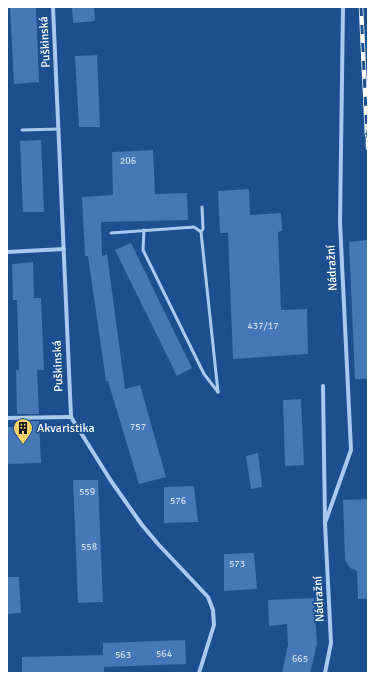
<svg xmlns="http://www.w3.org/2000/svg" width="375" height="680" font-family="Signika,sans-serif">
	<style>
		.building { fill: #4478b7 }
		.lines { fill: none; stroke-linecap: round; stroke-linejoin: round }
		.lane { stroke: #a9c9ee; stroke-width: 3 }
		.street { stroke: #a9c9ee; stroke-width: 4 }
		.rail-casing { stroke: #fff; stroke-width: 4.5 }
		.rail { stroke: #1b4f8f; stroke-width: 3; stroke-dasharray: 9; stroke-linecap: butt }
		.labels { text-anchor: middle; dominant-baseline: central; stroke-width: 3.5; stroke-linejoin: round; paint-order: stroke }
		.number-label { font-size: 10px; fill: #d0dded }
		.street-label { font-size: 12px; fill: #fff; stroke: #1b4f8f }
		.poi-label { font-size: 12px; fill: #fff; stroke: #1b4f8f; text-anchor: start }
	</style>
	<rect width="100%" height="100%" fill="#1b4f8f"/>
	<g class="building">
		<path d="M10,7H36L39,82L14,84Z"/>
		<path d="M72,7H94L95,21L73,23Z"/>
		<path d="M97,55L100,127H79L75,56Z"/>
		<path d="M41,140L44,212H23L20,141Z"/>
		<path d="M153,150L155,194L187,193L188,220L101,222L102,256L107,254L125,389L140,385L166,477L139,484L108,381H106L88,256H85L82,197L113,195L112,152Z"/>
		<path d="M249,189L250,215L281,213L282,231L278,232L281,310L307,309L308,354L233,359L228,233H220L218,191Z"/>
		<path d="M367,240L368,379H355L349,242Z"/>
		<path d="M131,243L192,368L177,376L115,250Z"/>
		<path d="M33,262L34,298H41L44,370H37L39,414H17L16,370H19L17,300H13L12,264Z"/>
		<path d="M301,399L304,465L285,466L283,400Z"/>
		<path d="M18,421H39L41,463L7,464V427H18Z"/>
		<path d="M258,453L262,487L251,489L246,456Z"/>
		<path d="M73,480H98L103,602L78,603Z"/>
		<path d="M194,486L198,522L164,523V487Z"/>
		<path d="M367,499L368,599H358L357,571L350,568L345,560L343,500Z"/>
		<path d="M254,553L257,589L224,591V554Z"/>
		<path d="M7,577H19L21,613L7,614Z"/>
		<path d="M314,598L317,644L310,673H282L288,645L287,624L269,626L268,600Z"/>
		<path d="M185,640L186,664L104,667V673H22V657L103,655V643Z"/>
	</g>
	<g class="lines">
		<g class="lane">
			<path d="M22,130L59,129"/>
			<path d="M144,230L143,250L204,374L218,392"/>
			<path d="M201,232L203,229L202,207"/>
			<path d="M111,233L194,227L201,232L218,392"/>
		</g>
		<g class="street">
			<path d="M53,7L71,417L111,481L142,525L158,544L208,597L213,610L214,625L199,673"/>
			<path d="M7,252L64,249"/>
			<path d="M323,386L325,523L331,643L325,673"/>
			<path d="M7,418L71,417"/>
			<path d="M325,523L351,450L340,222L343,7"/>
		</g>
		<g class="rail-casing">
			<g id="rail">
				<path d="M361,7L367,135"/>
				<path d="M368,129V148"/>
			</g>
		</g>
		<use href="#rail" class="rail"/>
	</g>
	<defs>
		<g id="building-pin" transform="scale(1)"><path d="M0 17L-7.5 6A9.5 9.5 0 1 1 7.5 6Z" fill="#ffd166" stroke="#1b4f8f"/><path d="M-4-6H4V6H1V3H-1V6H-4ZM-2.5-4.3h1.7v1.8h-1.7ZM.8-4.3h1.7v1.8H.8ZM-2.5-1h1.7V.8h-1.7ZM.8-1h1.7V.8H.8Z" fill="#111"/></g>
	</defs>
	<g fill-rule="evenodd">
		<use href="#building-pin" x="23" y="428"/>
	</g>
	<g class="labels">
		<g class="number-label">
			<text x="128" y="161">206</text>
			<text x="263" y="326">437/17</text>
			<text x="138" y="427">757</text>
			<text x="87" y="492">559</text>
			<text x="178" y="501">576</text>
			<text x="89" y="547">558</text>
			<text x="237" y="564">573</text>
			<text x="164" y="654">564</text>
			<text x="123" y="655">563</text>
			<text x="300" y="659">665</text>
		</g>
		<g class="street-label">
			<text transform="translate(45 42) rotate(-93)">Puškinská</text>
			<text transform="translate(332 268) rotate(-93)">Nádražní</text>
			<text transform="translate(58 366) rotate(-92)">Puškinská</text>
			<text transform="translate(319 599) rotate(-93)">Nádražní</text>
		</g>
		<g class="poi-label">
			<text x="37" y="428">Akvaristika</text>
		</g>
	</g>
	<rect width="375" height="680" fill="none" stroke="#ffffff" stroke-width="16"/>
</svg>
